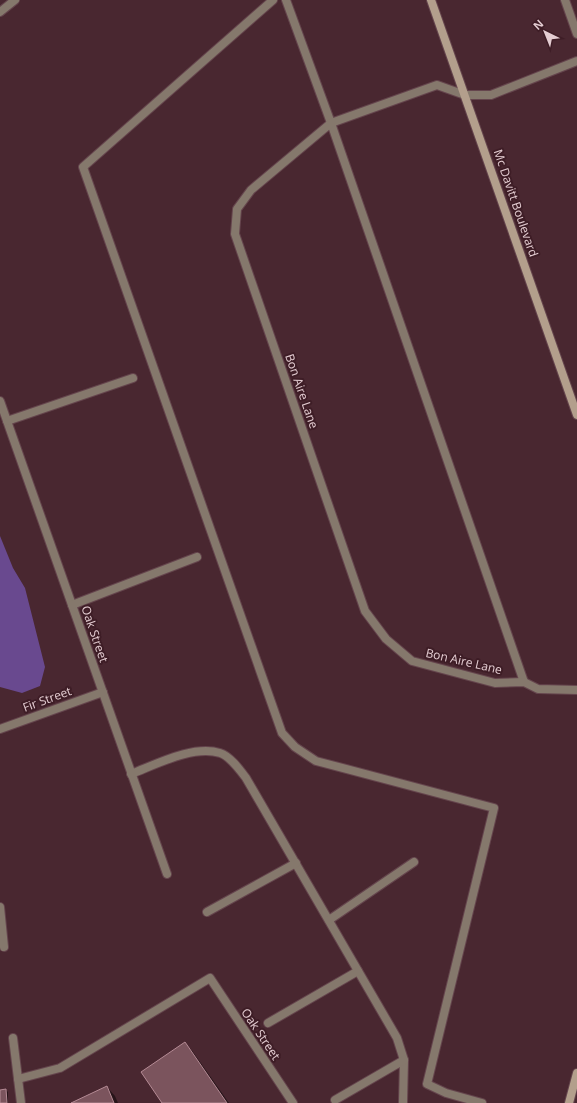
<svg xmlns="http://www.w3.org/2000/svg" width="577" height="1103" font-family="'Open Sans',sans-serif">
	<style>
		.water { fill: #69498f }
		.shadow { fill: #0007 }
		.building { fill: #7b545d; stroke: #b58b95 }
		.lines { fill: none; stroke-linecap: round; stroke-linejoin: round }
		.lane-casing { stroke: #65454d; stroke-width: 10 }
		.street-casing { stroke: #65454d; stroke-width: 10 }
		.secondary-casing { stroke: #65454d; stroke-width: 10 }
		.lane { stroke: #85786c; stroke-width: 8 }
		.street { stroke: #85786c; stroke-width: 8 }
		.secondary { stroke: #b39f8c; stroke-width: 8 }
		.labels { text-anchor: middle; dominant-baseline: central; stroke-width: 4; stroke-linejoin: round; paint-order: stroke }
		.street-label { font-size: 12px; fill: #e4cdd2; stroke: #3e1d26 }
	</style>
	<rect width="100%" height="100%" fill="#492730"/>
	<path class="water" d="M0,536L13,568L25,588L45,667L40,686L22,693L0,687Z"/>
	<g class="shadow">
		<path d="M185,1043L193,1052L229,1103H164Z"/>
		<path d="M107,1087L115,1096L118,1103H73Z"/>
		<path d="M6,1090L8,1092V1103H0V1091Z"/>
	</g>
	<g class="building">
		<path d="M185,1042L227,1103H162L141,1072Z"/>
		<path d="M107,1086L114,1103H71Z"/>
		<path d="M6,1089L7,1103H0V1090Z"/>
	</g>
	<g class="lines">
		<g class="lane-casing">
			<g id="lane">
				<path d="M273,0L83,167L282,733L295,747L316,761L494,808L427,1084L446,1093L482,1103"/>
				<path d="M286,0L331,123L524,682"/>
				<path d="M565,0L577,34"/>
			</g>
		</g>
		<g class="street-casing">
			<g id="street">
				<path d="M0,12L15,0"/>
				<path d="M577,61L491,95H465L437,85L331,123L251,190L237,209L235,234L365,611L386,639L412,661L495,683L524,682L538,689L577,690"/>
				<path d="M0,401L167,874"/>
				<path d="M7,421L133,378"/>
				<path d="M72,605L197,557"/>
				<path d="M0,729L103,692"/>
				<path d="M131,774C157,764 193,745 220,753C230,756 240,770 246,778L397,1038L404,1060L403,1103"/>
				<path d="M0,907L4,947"/>
				<path d="M207,912L296,863"/>
				<path d="M329,920L414,862"/>
				<path d="M268,1023L358,971"/>
				<path d="M13,1038L21,1103"/>
				<path d="M18,1079L60,1068L210,978L293,1103"/>
				<path d="M335,1100L404,1060"/>
			</g>
		</g>
		<g class="secondary-casing">
			<g id="secondary">
				<path d="M431,0L577,415"/>
				<path d="M569,1103L577,1073"/>
			</g>
		</g>
		<use href="#lane" class="lane"/>
		<use href="#street" class="street"/>
		<use href="#secondary" class="secondary"/>
	</g>
	<g class="labels">
		<g class="street-label">
			<text transform="translate(516 203) rotate(71)">Mc Davitt Boulevard</text>
			<text transform="translate(302 391) rotate(71)">Bon Aire Lane</text>
			<text transform="translate(95 634) rotate(71)">Oak Street</text>
			<text transform="translate(464 661) rotate(13)">Bon Aire Lane</text>
			<text transform="translate(47 699) rotate(-20)">Fir Street</text>
			<text transform="translate(261 1034) rotate(56)">Oak Street</text>
		</g>
	</g>
	<g transform="translate(545 32) rotate(317)" stroke="#3e1d26" stroke-width="3" paint-order="stroke">
	<path d="M0-3L7 15L0 10L-7 15Z" fill="#e4cdd2"/>
	<text y="-6" font-size="11" font-weight="bold" text-anchor="middle" fill="#e4cdd2">N</text>
	</g>
</svg>
